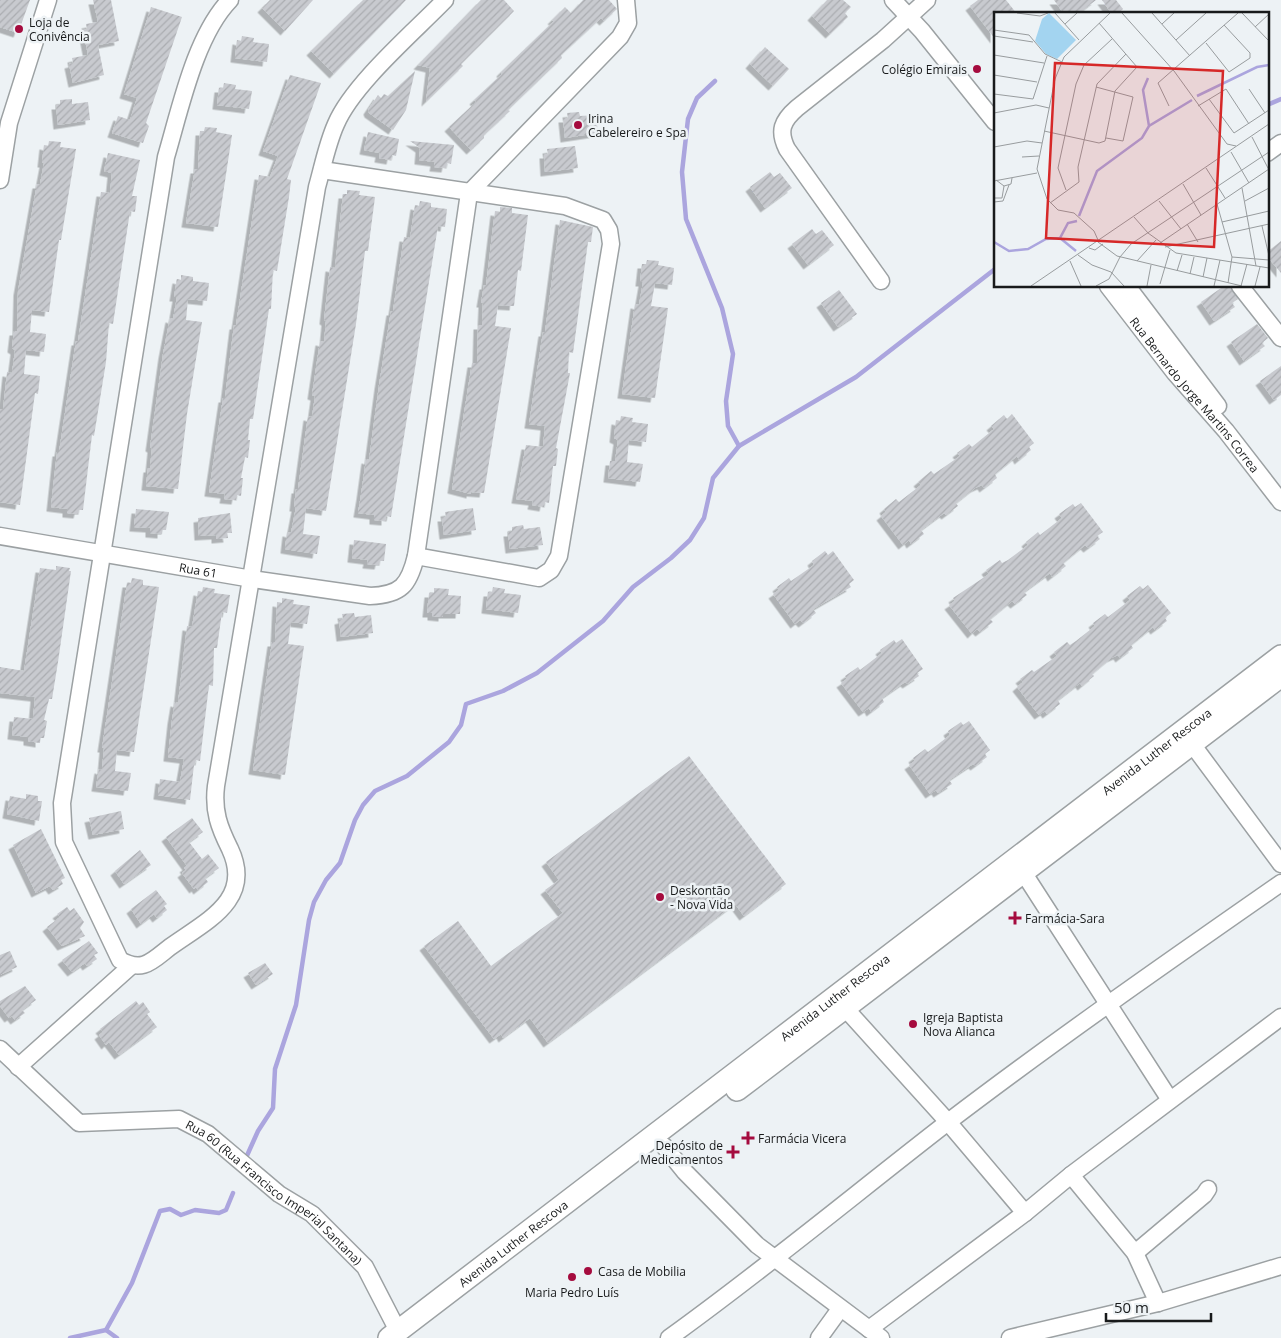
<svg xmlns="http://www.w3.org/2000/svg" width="1281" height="1338" font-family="'Open Sans',sans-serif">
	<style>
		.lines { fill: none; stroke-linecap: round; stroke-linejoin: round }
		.stream { stroke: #aba5de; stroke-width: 4.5 }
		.building { fill: url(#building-hatch); filter: url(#shadow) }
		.minor-casing { stroke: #9ca1a3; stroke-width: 19 }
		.major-casing { stroke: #9ca1a3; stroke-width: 24 }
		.minor { stroke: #fff; stroke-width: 16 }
		.major { stroke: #fff; stroke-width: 21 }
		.poi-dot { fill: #a50b3e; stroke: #edf2f5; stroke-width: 2 }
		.labels { text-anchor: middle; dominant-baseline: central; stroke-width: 5; stroke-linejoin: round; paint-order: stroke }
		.poi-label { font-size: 12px; fill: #181a1b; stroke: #edf2f5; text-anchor: start }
		.street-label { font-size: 12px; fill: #181a1b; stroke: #edf2f5 }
		.inset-river { fill: none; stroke: #aba5de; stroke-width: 2.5 }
		.inset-road { fill: none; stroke: #989c9e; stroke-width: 1 }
		.view { fill: #d62828; fill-opacity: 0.15; stroke: #d62828; stroke-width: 2.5 }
		.inset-edge { fill: none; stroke: #181a1b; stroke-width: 2.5 }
	</style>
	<defs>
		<pattern id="building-hatch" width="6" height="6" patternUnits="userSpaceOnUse" patternTransform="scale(1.25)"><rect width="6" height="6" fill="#c8cacf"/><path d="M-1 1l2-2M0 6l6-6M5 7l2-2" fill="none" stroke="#abadb1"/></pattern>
		<filter id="shadow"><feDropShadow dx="-4.5" dy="4.5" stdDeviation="0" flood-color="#0004"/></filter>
	</defs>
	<rect width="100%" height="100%" fill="#edf2f5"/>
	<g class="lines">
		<g class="stream">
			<path d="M715,81L697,98L688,119L682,172L686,219L722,308L733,354L726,401L728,426L739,446"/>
			<path d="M1267,105L1281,99"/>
			<path d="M245,1160L258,1131L273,1108L275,1069L296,1005L309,920L314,902L326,880L340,863L355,820L363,805L375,791L407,776L449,742L461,725L466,704L503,691L537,673L603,621L633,587L671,558L690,540L704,518L713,478L739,446L856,377L995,269"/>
			<path d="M106,1330L117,1338"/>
			<path d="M70,1338L106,1330L132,1283L160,1211L170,1209L181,1215L195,1210L219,1213L226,1210L233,1193"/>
		</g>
	</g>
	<g class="building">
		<path d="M0,0H30L18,33L0,27Z"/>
		<path d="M93,0H111L119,41L98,45L104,75L73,83L69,64L73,63L72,58L88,55L83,30L87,29L86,24L98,22Z"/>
		<path d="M270,0H313L285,31L262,8Z"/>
		<path d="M363,0H406L334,74L311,51Z"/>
		<path d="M481,0H504L514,11L461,64L463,66L426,102L430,68L418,65Z"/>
		<path d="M583,0H609L617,9L604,21L601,18L561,55L562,58L508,110L510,111L484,135V138L471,150L449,127L476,102L474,100L502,74L501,72L554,21L552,20L565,7L571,13Z"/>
		<path d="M827,0H843L851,7L845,13L848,17L830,34L812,16Z"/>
		<path d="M978,0H1006L1017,14H995V39L970,6Z"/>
		<path d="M1054,0H1096L1078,14H1064Z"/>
		<path d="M1102,0H1116L1123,9L1117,14H1112Z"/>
		<path d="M151,7L182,17L146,123L149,126L143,143L112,133L118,116L130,120L137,98L124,94Z"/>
		<path d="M242,36L254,38L253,42L269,44L267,62L235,58L237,40L241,41Z"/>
		<path d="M765,47L789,69L773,86L750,64Z"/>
		<path d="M415,71L406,110L393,130L369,113L368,110L378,95L381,98L384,94L388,96Z"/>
		<path d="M290,75L321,83L287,179L291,180L289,197L277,271L273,270L271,309H269L253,419H250L248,440H250L248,458L245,457L241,478H243L241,496L237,495L236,500L224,499L225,494L209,492L223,398H225L234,325H236L259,175L270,177L278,156L263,151Z"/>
		<path d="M224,83L236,85L235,89L252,91L249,109L217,105L219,88H223Z"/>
		<path d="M72,99V104L88,102L90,120L58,125L56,105H60V100Z"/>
		<path d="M579,112L580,116L596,115L598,133L565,138L563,118H568L567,113Z"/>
		<path d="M205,127L217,128L216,132L232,135L218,227L186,223L195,169H198L200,131H204Z"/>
		<path d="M368,132L399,139L396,156L392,155L391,160L379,158L380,153L364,150Z"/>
		<path d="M49,141L61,142L60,147L76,149L61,240H59L49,312L32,310L30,332L46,334L44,352L26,350L24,374L40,376L38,394L35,393L20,505L0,502V409H3L7,372L12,373L15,350L12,348L14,331H17L18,291L37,184H40L44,163H42L44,145L48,146Z"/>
		<path d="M410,141L454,145L451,164L447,163L446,168L434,167L435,162L419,160L420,148Z"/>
		<path d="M575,146L578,168L545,172L544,154H548L547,149Z"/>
		<path d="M108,153L140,160L132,196H137L135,212L130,211L129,218L113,324L109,323L106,362L94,436L92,435L83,510H79L78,514L67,513V509L51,507L57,452H59L76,341H78L101,192L110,193L112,173L104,171Z"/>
		<path d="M770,172L774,177L780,173L792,188L765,208L750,187Z"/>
		<path d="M347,190L360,191L359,195L375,197L368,251H365L356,324L326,511L306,508L303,534L320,536L317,554L297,551L285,549L287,532L291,533L296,507H294L296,489H298L308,416L312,417L315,396L312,395L320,341L324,342L326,321L324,320L330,267L335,268L343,194H347Z"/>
		<path d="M420,201L431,203V207L447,209L445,227L438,226L391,517L386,516V521L374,520V515L358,513L361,495L366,459L369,460L379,385L391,311H393L404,237L410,238L415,205L419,206Z"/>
		<path d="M500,207L512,208V213L528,215L521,271L518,270L514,306L498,305L495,326L511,328L484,493L471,492V494L452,489L472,363H477L478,325H482L483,303H481L484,285H486L495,211L500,212Z"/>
		<path d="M560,220L593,227L591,242H588L573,353L569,352L568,373H570L556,448L558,449L556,466H553L549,503L545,502L544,507L532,505L533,501L516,499L526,445L543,447L545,426L529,424L543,332H545Z"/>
		<path d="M812,229L816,234L822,230L834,245L808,265L792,244Z"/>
		<path d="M1281,241V273L1267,256V252Z"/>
		<path d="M647,260L659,261L658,265L674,268L672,285L655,283L651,306L668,308L655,398L622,394L635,304L639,305L643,282H640L642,264H646Z"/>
		<path d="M181,275L193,277V281L209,283L207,301L188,299L186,320L202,322L187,414L178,489L146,486L148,468H150L152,448L150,447L163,354L170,318L173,319L177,297H174L177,279L181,280Z"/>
		<path d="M1224,286H1230L1238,299L1232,303L1235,307L1214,321L1201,302Z"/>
		<path d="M839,290L857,314L838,327L821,303Z"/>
		<path d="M1257,324L1268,338L1262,343L1265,346L1244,361L1231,342Z"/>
		<path d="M1281,366V395L1274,400L1260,381Z"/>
		<path d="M1012,414L1034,443L1029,447L1031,450L1019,460L1017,456L995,474L997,478L984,488L982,485L975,488L956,503L958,506L946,515L944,513L921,530L924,534L911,544L909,540L903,545L881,516L886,512L884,509L896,499L899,502L921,485L918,482L931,471L934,474L960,456L957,453L969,444L972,447L994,429L991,426L1004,415L1007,419Z"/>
		<path d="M621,416L633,418L632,422L648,424L646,442L629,440L627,462L643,464L640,482L608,478L610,461H615L618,440L614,438L616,420L620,421Z"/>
		<path d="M1081,503L1103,532L1097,536L1100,539L1088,548L1085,545L1063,563L1066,566L1052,577L1050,573L1024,592L1027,595L1015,604L1012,601L990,619L993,622L980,632L977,629L972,634L949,605L955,601L953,598L989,574L986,570L1000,560L1002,563L1008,560L1028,545L1026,542L1038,532L1040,535L1062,518L1059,514L1073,504L1075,507Z"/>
		<path d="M473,508L476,530L444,535L442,517H446L445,512Z"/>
		<path d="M136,509L169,512L166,530H162V534L150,533V528L134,527Z"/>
		<path d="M230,513L232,533H227L228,538L216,539V535L199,536L198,518Z"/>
		<path d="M523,525L524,529L540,527L543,545L510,549L508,532H512V527Z"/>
		<path d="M354,540L386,544L384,561H380L379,565L367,564L368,560L352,558Z"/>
		<path d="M825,551L828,555L833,551L854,580L849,584L851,587L813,609L816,613L803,623L800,620L795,624L773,594L779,590L777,587L789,578L791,581L814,565L812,561Z"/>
		<path d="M56,566L70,568L69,571H71L58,662L52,699H49L44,720L47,721L44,738H40V743L28,741V737L12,735L14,717L33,719L35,697L0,693V667L24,671L40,568L56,570Z"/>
		<path d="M132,578L143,580V585L159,587L134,752L117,750L115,771L131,773L128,791L96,787L99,769L102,770L104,748H102L127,583H131Z"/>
		<path d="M1148,585L1171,613L1165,618L1167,621L1155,630L1153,627L1131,645L1133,648L1120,658L1118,655L1111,658L1092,674L1094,676L1082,686L1080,683L1058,700L1060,704L1047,714L1045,711L1039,715L1017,687L1023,682L1020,679L1032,670L1034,672L1057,656L1054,652L1067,642L1070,645L1076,641L1095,626L1093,623L1105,614L1108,617L1130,600L1127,596L1140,586L1143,589Z"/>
		<path d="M203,587L215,589L214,593L230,595L227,613L222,612L217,648H214L213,686L209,685L200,761L196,760L194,765L190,800L158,795L160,779L180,782L184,759L168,757L172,720L175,702L178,703L187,626L192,627L198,591L202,592Z"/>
		<path d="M493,587L505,589L504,593L521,595L518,613L486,609L488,592H492Z"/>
		<path d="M434,588L449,589L448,595L461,596L460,614H443V617L432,616V613H427L429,593H434Z"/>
		<path d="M282,598L294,600L293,604L310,606L307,624L291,622L288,644L304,646L285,775L253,770L272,642H275L277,602L282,603Z"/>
		<path d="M354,613L355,617L371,615L373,633L341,637L339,620L343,619L342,614Z"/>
		<path d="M902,639L923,669L917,673L919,676L907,684L905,682L882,698L884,702L871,712L869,708L863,712L841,683L847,679L845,676L858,667L860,670L882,653L880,650L894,640L896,643Z"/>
		<path d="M969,721L990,750L985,754L987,757L975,766L973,764L949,780L952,784L938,793L936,790L930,794L909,765L915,761L913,758L925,749L928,752L950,735L948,731L961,722L963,725Z"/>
		<path d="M689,756L786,884L744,916L735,904L548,1043L530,1018L503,1038L501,1034L494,1039L424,946L458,921L491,966L563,913L545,890L559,880L546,862Z"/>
		<path d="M26,794L38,796V801H42L39,821L7,814L10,796L26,799Z"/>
		<path d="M121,811L124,829L93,835L89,818Z"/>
		<path d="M192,818L203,832L189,842L202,859L208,854L219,868L205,878L208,882L198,890L196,887L194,889L182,873L186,870L184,868L187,866L166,837Z"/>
		<path d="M41,829L65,878L61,880L63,884L53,890L50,886L36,893L13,845Z"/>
		<path d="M140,850L151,865L124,884L115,871Z"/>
		<path d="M156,890L167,904L164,906L167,910L157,918L154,914L141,924L131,909Z"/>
		<path d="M67,907L70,911L74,908L84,922L80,928L85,936L62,946L47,927L60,917L57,914Z"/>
		<path d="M89,941L98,953L94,955L97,959L87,966L85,963L72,972L62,960Z"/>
		<path d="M10,951L17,967L0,975V955Z"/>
		<path d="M265,963L273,974L256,985L248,973Z"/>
		<path d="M25,986L36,1000L22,1010L25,1013L15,1020L12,1016L9,1018L0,1006V1001Z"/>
		<path d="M136,1001L139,1005L143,1002L150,1012L147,1014L157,1027L119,1055L109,1042L106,1045L99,1035L103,1032L100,1029Z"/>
	</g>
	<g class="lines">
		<g class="minor-casing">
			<g id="minor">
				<path d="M230,0C195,36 180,110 166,157L62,803L64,842L120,960C143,973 152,961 170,947C206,921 254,900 230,849C219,827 213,811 216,786L317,187C323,166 327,144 336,124C353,84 414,32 445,0"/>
				<path d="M893,0L922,31L995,122"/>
				<path d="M1267,153L1281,143"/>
				<path d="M322,170L565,206L603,220L609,230L611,244L559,556L551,570L539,578L416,556"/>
				<path d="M0,180L9,123L48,0"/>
				<path d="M881,281L787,149C778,131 782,121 797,108L883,40L927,0"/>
				<path id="s1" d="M1108,286L1175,373L1226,431L1281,502"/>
				<path d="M1127,286L1218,406"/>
				<path d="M1240,286L1281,338"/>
				<path id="s2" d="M0,536L252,579L370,596C401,595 409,585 416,556L469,193L620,37L628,23L626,0"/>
				<path d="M1192,744L1281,864"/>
				<path d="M1023,872L1170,1100"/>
				<path d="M845,1008L948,1122L1025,1213"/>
				<path id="s3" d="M0,1049L79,1123L179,1119L208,1134L279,1194L312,1214L365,1267L398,1331"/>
				<path d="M18,1067L131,966"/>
				<path d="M664,1146L685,1172L757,1245L881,1338"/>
				<path d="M1071,1175L1135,1253L1158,1303"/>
				<path d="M1135,1253L1204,1195L1208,1189"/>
				<path d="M869,1329L1025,1213L1071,1175L1281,1017"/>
				<path d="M669,1338C765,1269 855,1194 948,1122C1057,1039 1169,961 1281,883"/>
				<path d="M819,1338L840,1309"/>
				<path d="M1010,1338L1158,1303L1281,1266"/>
			</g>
		</g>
		<g class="major-casing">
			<g id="major">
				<path d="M737,1090L1281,676"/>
				<path id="s4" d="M389,1338L1281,656"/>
			</g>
		</g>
		<use href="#minor" class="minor"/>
		<use href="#major" class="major"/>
	</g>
	<g class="poi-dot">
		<circle cx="19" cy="29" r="5"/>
		<circle cx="977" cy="69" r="5"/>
		<circle cx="578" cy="125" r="5"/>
		<circle cx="660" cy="897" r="5"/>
		<path d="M1012.5 910.5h5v5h5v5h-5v5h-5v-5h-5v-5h5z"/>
		<circle cx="913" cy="1024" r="5"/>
		<path d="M745.5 1130.5h5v5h5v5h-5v5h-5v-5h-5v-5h5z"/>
		<path d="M730.5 1144.5h5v5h5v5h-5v5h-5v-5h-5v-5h5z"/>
		<circle cx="588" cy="1271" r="5"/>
		<circle cx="572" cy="1277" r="5"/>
	</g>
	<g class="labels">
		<g class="poi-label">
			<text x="29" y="22">Loja de<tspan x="29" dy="14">Conivência</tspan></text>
			<text x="967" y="69" text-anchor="end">Colégio Emirais</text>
			<text x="588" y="118">Irina<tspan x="588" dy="14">Cabelereiro e Spa</tspan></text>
			<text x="670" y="890">Deskontão<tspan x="670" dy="14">- Nova Vida</tspan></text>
			<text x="1025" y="918">Farmácia-Sara</text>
			<text x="923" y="1017">Igreja Baptista<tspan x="923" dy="14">Nova Alianca</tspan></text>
			<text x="758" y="1138">Farmácia Vicera</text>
			<text x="723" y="1145" text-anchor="end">Depósito de<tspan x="723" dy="14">Medicamentos</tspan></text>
			<text x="598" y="1271">Casa de Mobilia</text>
			<text x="572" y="1292" text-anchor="middle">Maria Pedro Luís</text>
		</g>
		<g class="street-label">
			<text stroke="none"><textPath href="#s1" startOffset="139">Rua Bernardo Jorge Martins Correa</textPath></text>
			<text stroke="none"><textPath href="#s2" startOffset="201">Rua 61</textPath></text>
			<text stroke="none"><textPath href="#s4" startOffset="966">Avenida Luther Rescova</textPath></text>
			<text stroke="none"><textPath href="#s4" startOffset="561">Avenida Luther Rescova</textPath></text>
			<text stroke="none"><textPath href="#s3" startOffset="329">Rua 60 (Rua Francisco Imperial Santana)</textPath></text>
			<text stroke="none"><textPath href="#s4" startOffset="156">Avenida Luther Rescova</textPath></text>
		</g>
	</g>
	<g transform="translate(994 12)">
		<rect width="275" height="275" fill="#edf2f5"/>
		<path d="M55,1L82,28L63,47L52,42L41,29L48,7Z" fill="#a3d4f0"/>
		<path class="inset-river" d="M154,66L149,78L155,114M203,84L263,55L275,53M85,204L103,159L148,126L155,114L198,88M66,226L82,239M0,230L15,239L34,237L52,227L66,226L74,211L83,209"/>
		<path class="inset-road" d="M23,1L46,4L54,1M61,1L85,28M128,1L180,59L233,132L242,134M158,1L196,44M248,1L275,29M71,12L83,1M168,12L180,1M261,15L275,2M0,18L35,23L51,42L68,50M0,24L39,30M182,28L212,1M212,31L235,60L256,46V41L230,13M0,43L50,51M0,63L43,70M102,75L139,85L129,129L112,126M255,77L271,101M0,82L39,87L53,44M215,87L240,121L275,98M175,94L164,71L244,1M204,94L232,77L255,112M0,101L42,93L55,96M50,119L105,131L111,129L121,79L143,55L105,11M258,125L275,158M0,135L33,129L48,131M237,140L255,171M28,145L45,144M212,156L231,186M2,168L10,174L17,172L18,166M0,169L43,161M189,172L207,203M248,176L262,254M72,178L64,156L82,72L90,53L118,27M0,186H8L10,174M165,189L187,217M251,189L275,176M0,190L9,189L15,173M56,191L85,170L84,155L103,72L132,42M223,192L238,245L234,271M140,205L154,221L182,241L275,256M228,210L275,199M193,212L204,230M268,214L275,244M104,228L100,219L80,201L64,198L53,187L43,157L61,67L70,45L116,1M104,230L123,244L248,274M166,231L275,157M171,235L275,212M95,236L101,238L109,232M84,243L98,253L117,260L130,274M238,245L275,248M76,249L87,274M143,249L162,228M183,259L188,243M196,262L200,245M209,265L213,246M166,272L176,238M37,274L275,112M102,274L115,267L126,245L137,232L275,140M153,274L157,253M220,274L226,248M247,274L253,252M261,274L266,255"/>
		<path class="view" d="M61,51L229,59L220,235L52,226Z"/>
		<rect width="275" height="275" class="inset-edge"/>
	</g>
	<path d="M1106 1313v8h105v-8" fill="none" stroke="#181a1b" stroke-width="2.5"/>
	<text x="1114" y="1313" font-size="15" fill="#181a1b" stroke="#edf2f5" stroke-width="4" paint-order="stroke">50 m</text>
</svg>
